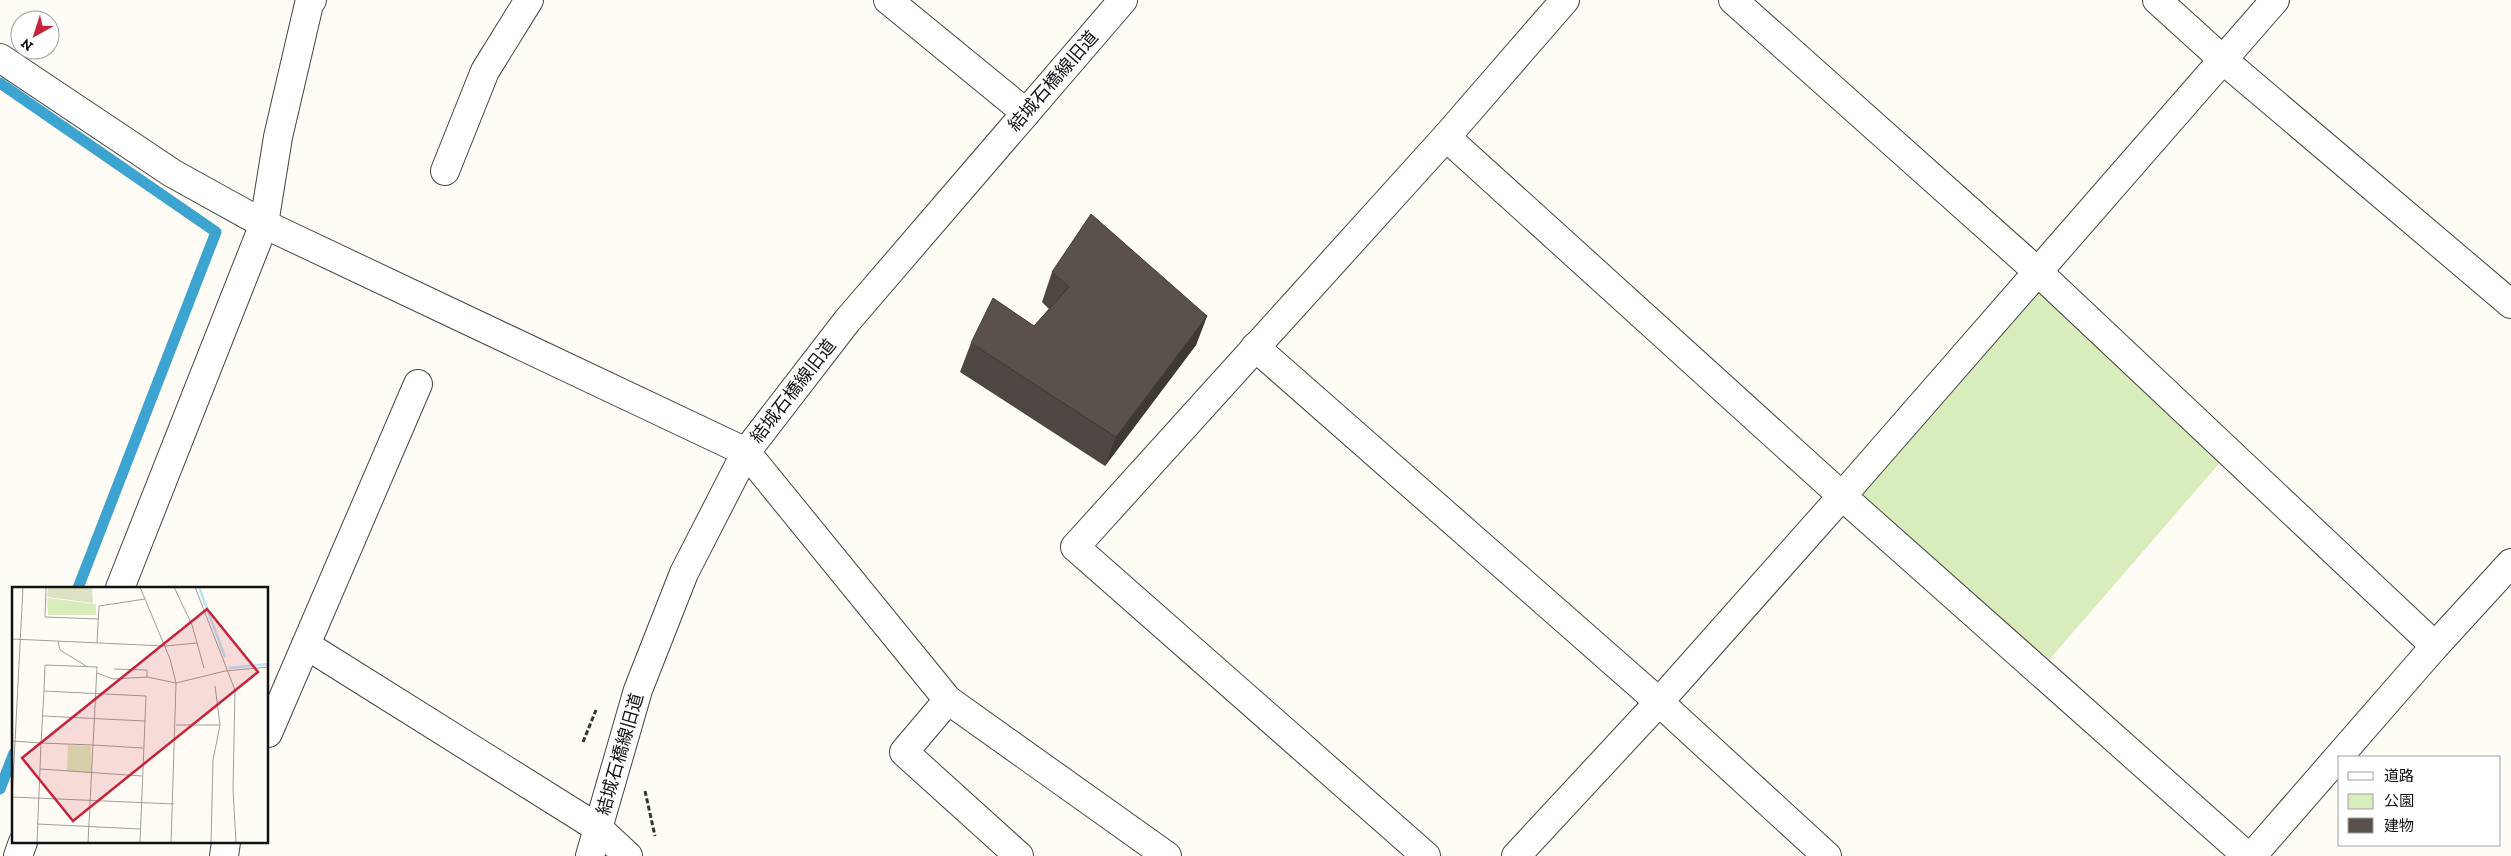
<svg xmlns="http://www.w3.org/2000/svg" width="2511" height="856" font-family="'Zilla Slab','Noto Sans JP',serif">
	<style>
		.green { fill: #d9ecbc }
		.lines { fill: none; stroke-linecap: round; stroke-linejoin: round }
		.stream { stroke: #3da4d1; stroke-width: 11 }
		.minor-casing { stroke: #444; stroke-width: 30 }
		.tertiary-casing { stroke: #444; stroke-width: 30 }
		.path { stroke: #333; stroke-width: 3; stroke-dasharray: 5 2.5; stroke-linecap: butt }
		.minor { stroke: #fff; stroke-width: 28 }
		.tertiary { stroke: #fff; stroke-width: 28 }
		.wall { fill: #4d4642 }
		.shaded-wall { fill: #3f3936 }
		.building { fill: #5a514d; stroke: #3f3936 }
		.labels { text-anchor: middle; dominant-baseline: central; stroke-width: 5; stroke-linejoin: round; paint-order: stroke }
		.street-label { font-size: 18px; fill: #111; stroke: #fff }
		.inset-river { fill: none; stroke: #b8e6f8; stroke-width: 2.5 }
		.inset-road { fill: none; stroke: #a09e9a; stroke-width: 1 }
		.view { fill: #c6243b; fill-opacity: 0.15; stroke: #c6243b; stroke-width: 2.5 }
		.inset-edge { fill: none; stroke: #111; stroke-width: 2.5 }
	</style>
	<rect width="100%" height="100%" fill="#fffcf5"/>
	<path class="green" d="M2038,272L2230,451L2049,660L1859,499Z"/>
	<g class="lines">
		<g class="stream">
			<path d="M0,83L216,232L78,588"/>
			<path d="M0,789L14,753"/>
		</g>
		<g class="minor-casing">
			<g id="minor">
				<path d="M888,0L1026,113"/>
				<path d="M1733,0L2038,272L2435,646"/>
				<path d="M2157,0L2222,59L2511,304"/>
				<path d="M1446,137L1842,496L2275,0"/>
				<path d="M445,171L485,71L529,0"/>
				<path d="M1255,347L1659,702L1827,856"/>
				<path d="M746,452L948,700L1167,856"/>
				<path d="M120,588L264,224L278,137L309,4L312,0"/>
				<path d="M306,645L598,828"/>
				<path d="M948,700L904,752L1019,856"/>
				<path d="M268,733L418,384"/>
				<path d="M18,856L23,842"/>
				<path d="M224,856L226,842"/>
				<path d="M1426,856L1075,547L1446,137L1565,0"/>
				<path d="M1516,856L1659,702L1842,496L2247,856"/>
				<path d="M2252,856L2435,646L2511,563"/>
			</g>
		</g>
		<g class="tertiary-casing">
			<g id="tertiary">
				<path d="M0,58L172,173L264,224L746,452"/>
				<path d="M598,828L628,856"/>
				<path d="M590,856L638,690L684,573L746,452L847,321L1123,0"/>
			</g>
		</g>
		<g class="path">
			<path d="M583,742L596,710"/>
			<path d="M645,791L655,836"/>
		</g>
		<use href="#minor" class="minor"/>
		<use href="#tertiary" class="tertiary"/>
	</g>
	<path class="wall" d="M1052,272L1207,316L1196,345L1105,466L960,372L971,343L1034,326L1049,309L1042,302Z"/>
	<path class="shaded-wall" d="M1207,316L1196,345L1105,466L1116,437Z"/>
	<path class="building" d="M1091,214L1207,316L1116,437L971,343L993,298L1034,326L1069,287L1052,272Z"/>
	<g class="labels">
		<g class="street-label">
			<text transform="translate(1053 81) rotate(-49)">結城石橋線旧道</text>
			<text transform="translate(793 391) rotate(-52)">結城石橋線旧道</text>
			<text transform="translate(620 754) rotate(-74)">結城石橋線旧道</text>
		</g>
	</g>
	<g transform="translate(12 587)">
		<rect width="256" height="256" fill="#fffcf5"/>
		<path d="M35,11L84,17V28H36ZM56,158L79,159L80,186L55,184Z" fill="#d9ecbc"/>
		<path d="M36,0H80L81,16L35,10Z" fill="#dce3c4"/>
		<path class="inset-river" d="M187,0L213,70M217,81L257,77"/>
		<path class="inset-road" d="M34,0L33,30L86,32M128,0L158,72L164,96L159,256M162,0L180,38L192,81M183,0L223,103L221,202L224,256M0,52L153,59L185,56M46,54L48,63L74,79M85,56L87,19L133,12M102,82L135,83V90M85,86L101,92L135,90L164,96L213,84L257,80M32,104L134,109L128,256M31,129L133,134M164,138H208M0,154L29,156L81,158L85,80L33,78L32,104L29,156L28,182L25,256M28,182L130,189M0,210L162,217M0,213L11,0M25,237L128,242M76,256L81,158L131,161M199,256L201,173L208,138L203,99"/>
		<path class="view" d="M195,22L246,85L61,234L10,171Z"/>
		<rect width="256" height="256" class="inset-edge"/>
	</g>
	<rect x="2338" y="756" width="162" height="90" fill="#ffffff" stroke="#a0a0a0"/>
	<rect x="2348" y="772" width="25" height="8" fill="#ffffff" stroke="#a0a0a0"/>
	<text x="2384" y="781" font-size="15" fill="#111111">道路</text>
	<rect x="2348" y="794" width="25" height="15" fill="#d9ecbc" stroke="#a0a0a0"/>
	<text x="2384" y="806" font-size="15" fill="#111111">公園</text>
	<rect x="2348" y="818" width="25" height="15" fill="#5a514d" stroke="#a0a0a0"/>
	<text x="2384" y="831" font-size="15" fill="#111111">建物</text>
	<g transform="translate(35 35) rotate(219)"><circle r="24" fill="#ffffff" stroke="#a0a0a0"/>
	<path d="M0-4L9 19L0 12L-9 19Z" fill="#c6243b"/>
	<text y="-8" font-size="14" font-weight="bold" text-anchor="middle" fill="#111111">N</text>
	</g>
</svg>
